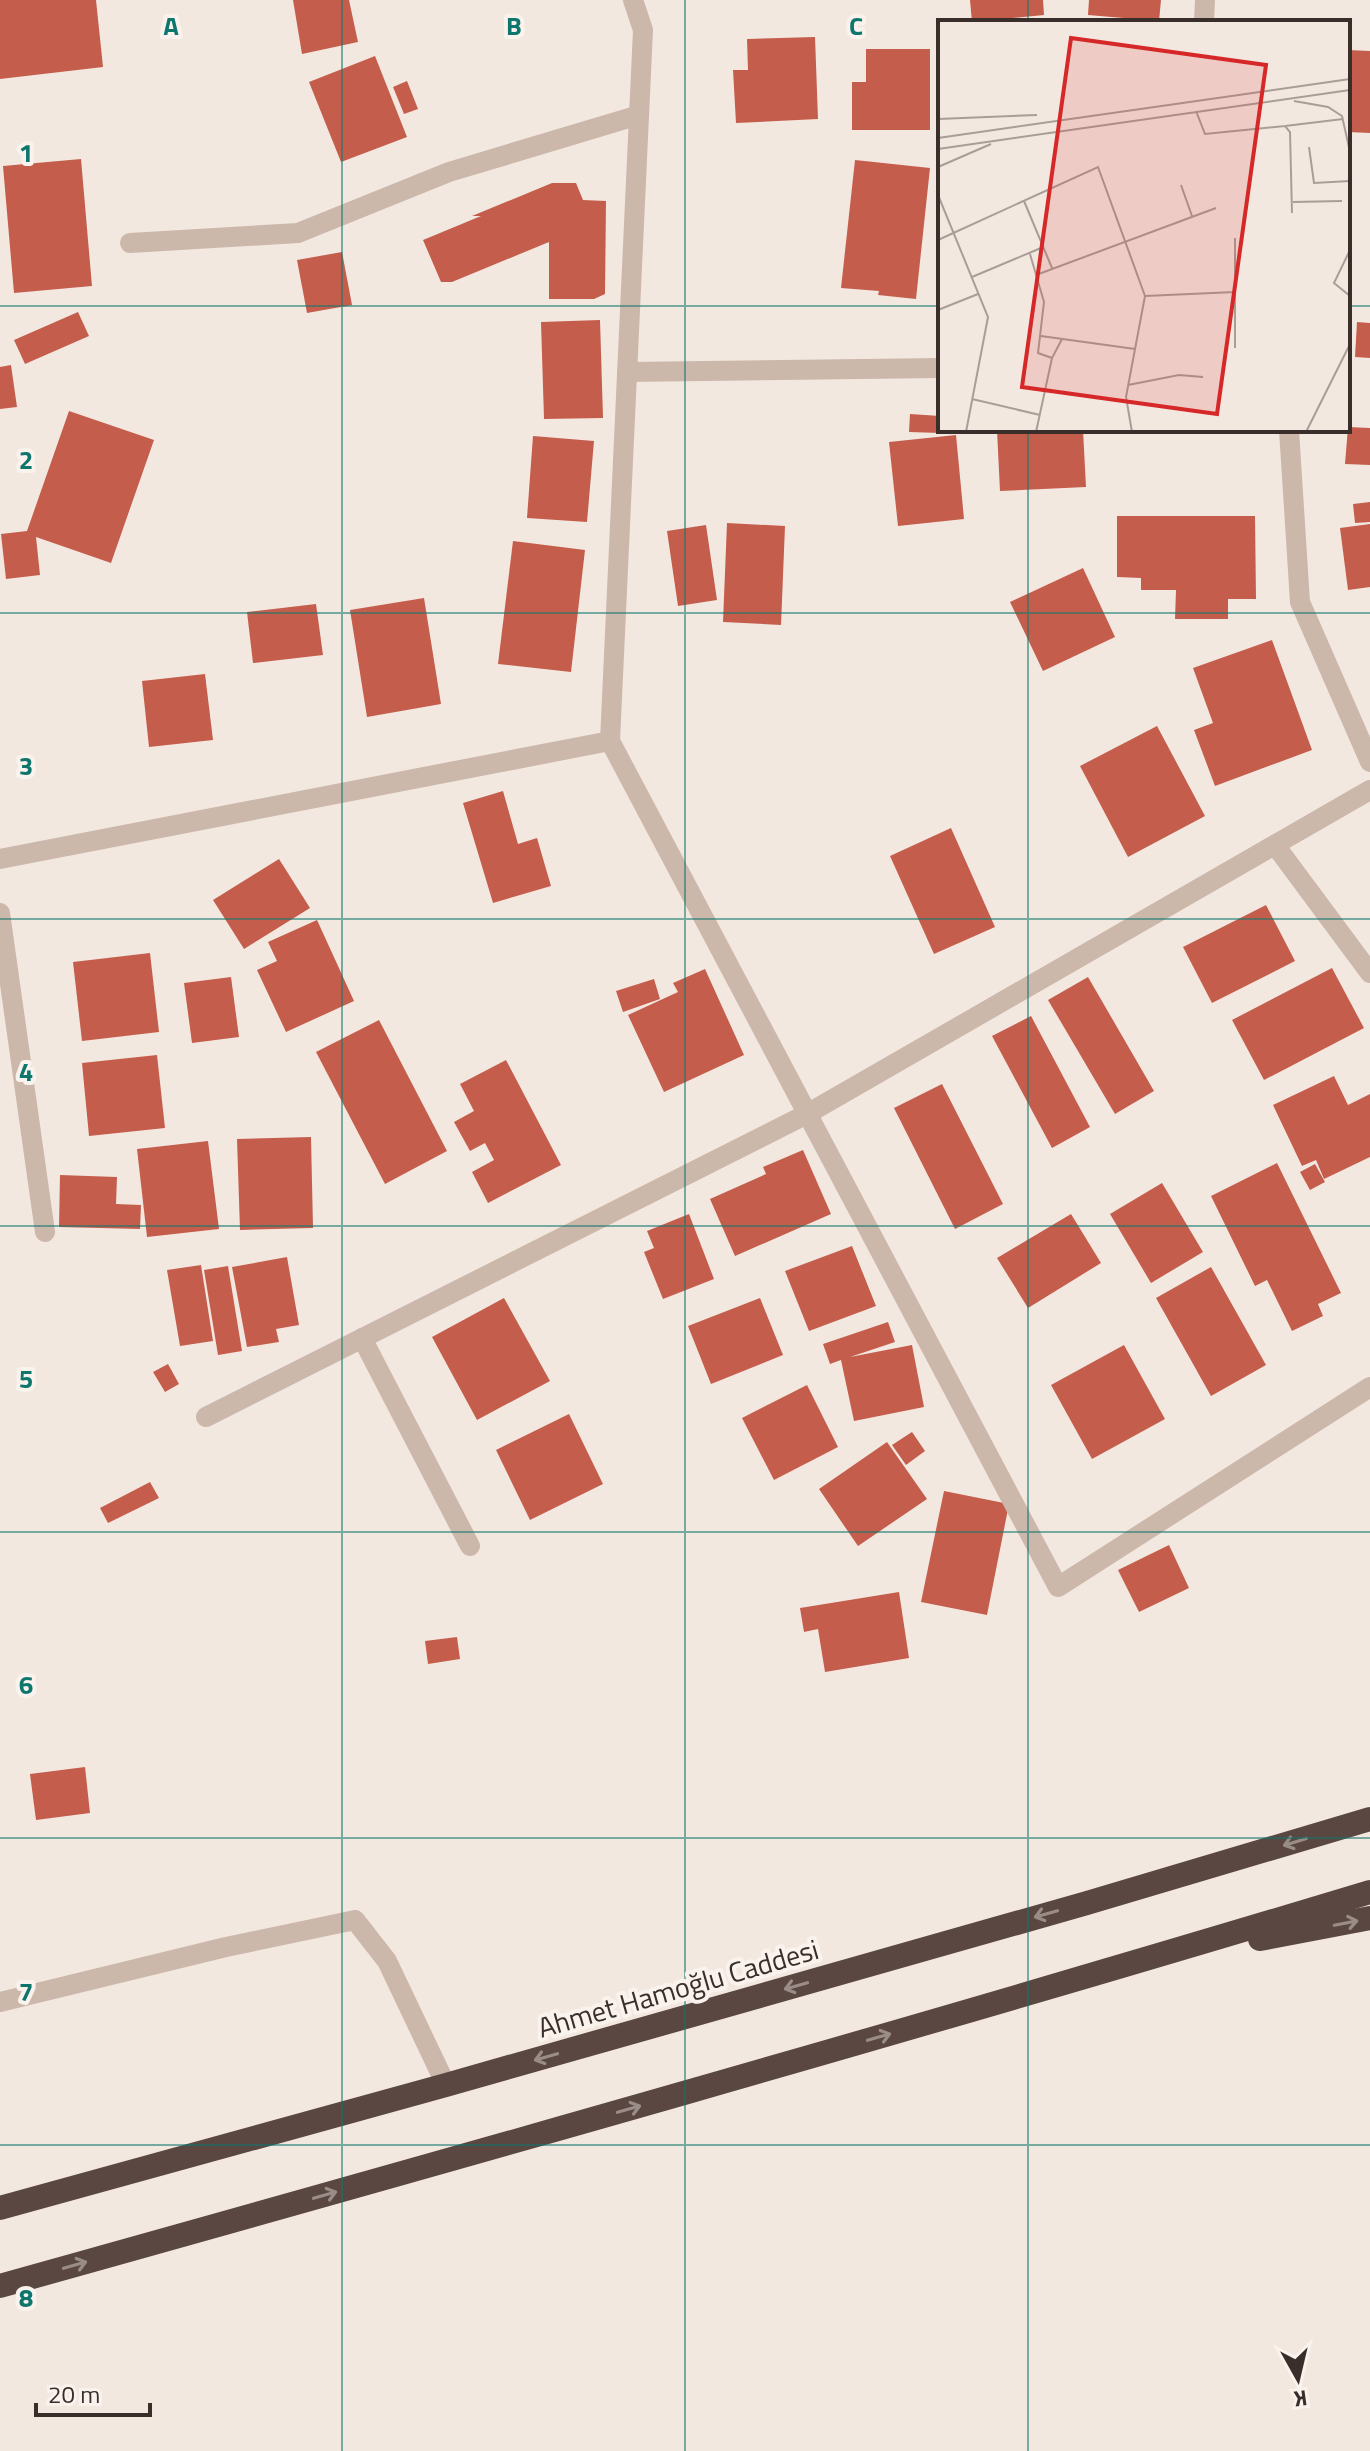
<svg xmlns="http://www.w3.org/2000/svg" width="1370" height="2451" font-family="'Titillium Web',sans-serif">
	<style>
		.building { fill: #c55d4c }
		.lines { fill: none; stroke-linecap: round; stroke-linejoin: round }
		.minor { stroke: #ccb7ab; stroke-width: 20 }
		.highway { stroke: #5a4742; stroke-width: 24 }
		.oneway { stroke: #9a8c86 }
		.grid { fill: none; stroke: #0f766e; stroke-width: 2; stroke-opacity: 0.55 }
		.labels { text-anchor: middle; dominant-baseline: central; stroke-width: 8; stroke-linejoin: round; paint-order: stroke }
		.street-label { font-size: 28px; fill: #3a2e2a; stroke: #faf3ed }
		.inset-road { fill: none; stroke: #a99e97; stroke-width: 2 }
		.view { fill: #d62828; fill-opacity: 0.15; stroke: #d62828; stroke-width: 4 }
		.inset-edge { fill: none; stroke: #3a2e2a; stroke-width: 4 }
		.grid-label { font-size: 26px; text-anchor: middle; font-weight: bold; fill: #0f766e; stroke: #faf3ed; stroke-width: 8; stroke-linejoin: round; paint-order: stroke }
	</style>
	<rect width="100%" height="100%" fill="#f3e8e0"/>
	<g class="building">
		<path d="M0,0H96L103,67L0,79Z"/>
		<path d="M293,0H349L358,42L302,54Z"/>
		<path d="M970,0H1043L1044,15L972,22Z"/>
		<path d="M1089,0H1161L1159,21L1088,15Z"/>
		<path d="M815,37L818,119L736,123L733,70H748L747,39Z"/>
		<path d="M866,49H930V130H852V82H866Z"/>
		<path d="M1348,50L1370,51V133L1348,132Z"/>
		<path d="M375,56L407,137L341,162L309,82Z"/>
		<path d="M407,81L418,109L404,114L393,87Z"/>
		<path d="M81,159L92,286L14,293L3,166Z"/>
		<path d="M855,160L930,168L916,299L878,295L879,291L841,288Z"/>
		<path d="M552,183H576L583,200L606,201L605,294L594,299H549V242L452,282H441L423,240L481,216H472Z"/>
		<path d="M342,252L352,305L307,313L297,260Z"/>
		<path d="M78,312L89,336L25,364L14,340Z"/>
		<path d="M600,320L603,418L544,419L541,322Z"/>
		<path d="M1357,322L1370,323V358L1355,357Z"/>
		<path d="M11,365L17,407L0,409V367Z"/>
		<path d="M69,411L154,440L111,563L36,537L40,575L6,579L1,534L27,531Z"/>
		<path d="M910,414L940,416V433L909,432Z"/>
		<path d="M1348,427L1370,428V465L1345,464Z"/>
		<path d="M997,430H1083L1086,487L1000,491Z"/>
		<path d="M956,435L964,519L898,526L889,442Z"/>
		<path d="M533,436L594,441L587,522L527,518Z"/>
		<path d="M1370,502V522L1355,523L1353,504Z"/>
		<path d="M1117,516H1255L1256,599H1228V619H1175L1176,590H1141V578L1117,577Z"/>
		<path d="M727,523L785,526L781,625L723,622Z"/>
		<path d="M1370,524V587L1348,590L1340,528Z"/>
		<path d="M706,525L717,600L678,606L667,531Z"/>
		<path d="M513,541L585,550L571,672L498,664Z"/>
		<path d="M1083,568L1115,637L1043,671L1010,602Z"/>
		<path d="M424,598L441,704L367,717L350,610Z"/>
		<path d="M316,604L323,655L253,663L247,612Z"/>
		<path d="M1272,640L1312,750L1215,786L1194,730L1213,723L1193,668Z"/>
		<path d="M205,674L213,740L149,747L142,681Z"/>
		<path d="M1157,726L1205,816L1128,857L1080,766Z"/>
		<path d="M503,791L518,844L537,838L551,886L493,903L463,803Z"/>
		<path d="M951,828L995,927L934,954L890,856Z"/>
		<path d="M279,859L310,908L244,949L213,900Z"/>
		<path d="M1266,905L1295,961L1212,1003L1183,947Z"/>
		<path d="M317,920L354,1001L286,1032L257,970L277,961L268,942Z"/>
		<path d="M150,953L159,1032L82,1041L73,962Z"/>
		<path d="M1332,968L1364,1028L1264,1080L1232,1020Z"/>
		<path d="M705,969L744,1055L664,1092L628,1015L678,992L673,983Z"/>
		<path d="M231,977L239,1037L192,1043L184,983Z"/>
		<path d="M1088,977L1154,1091L1115,1114L1048,1000Z"/>
		<path d="M654,979L660,999L623,1012L616,991Z"/>
		<path d="M1031,1016L1090,1127L1052,1148L992,1036Z"/>
		<path d="M379,1020L447,1151L385,1184L316,1052Z"/>
		<path d="M157,1055L165,1128L89,1136L82,1063Z"/>
		<path d="M506,1060L561,1165L488,1203L472,1172L494,1160L485,1143L470,1151L454,1122L474,1111L460,1084Z"/>
		<path d="M1334,1076L1348,1105L1370,1094V1157L1324,1179L1316,1160L1302,1166L1273,1105Z"/>
		<path d="M942,1084L1003,1204L955,1229L894,1108Z"/>
		<path d="M311,1137L313,1228L240,1230L237,1139Z"/>
		<path d="M208,1141L219,1229L147,1237L137,1149Z"/>
		<path d="M803,1150L831,1214L735,1256L710,1199L766,1174L763,1167Z"/>
		<path d="M1277,1163L1341,1293L1318,1304L1323,1316L1292,1331L1267,1280L1255,1286L1211,1196Z"/>
		<path d="M1315,1164L1325,1182L1310,1190L1300,1172Z"/>
		<path d="M60,1175L117,1177L116,1204L141,1205L140,1229L59,1227Z"/>
		<path d="M1162,1183L1203,1252L1151,1283L1110,1214Z"/>
		<path d="M689,1214L714,1279L663,1299L644,1252L654,1248L647,1231Z"/>
		<path d="M1071,1214L1101,1263L1028,1308L997,1258Z"/>
		<path d="M852,1246L876,1306L809,1331L785,1271Z"/>
		<path d="M287,1257L299,1325L276,1329L279,1342L247,1347L232,1267Z"/>
		<path d="M201,1265L213,1341L180,1346L167,1270Z"/>
		<path d="M228,1266L242,1351L218,1355L204,1270Z"/>
		<path d="M1211,1267L1266,1365L1211,1396L1156,1298Z"/>
		<path d="M504,1298L550,1381L477,1420L432,1337Z"/>
		<path d="M760,1298L783,1355L711,1384L688,1326Z"/>
		<path d="M888,1322L895,1342L850,1357L912,1345L924,1407L854,1421L841,1360L830,1364L823,1344Z"/>
		<path d="M1124,1345L1165,1419L1092,1459L1051,1385Z"/>
		<path d="M168,1364L179,1384L165,1392L153,1372Z"/>
		<path d="M807,1385L838,1447L774,1480L742,1418Z"/>
		<path d="M569,1414L603,1484L530,1520L496,1450Z"/>
		<path d="M912,1432L925,1451L906,1465L892,1445Z"/>
		<path d="M887,1442L927,1499L858,1546L819,1489Z"/>
		<path d="M150,1482L159,1498L108,1523L100,1508Z"/>
		<path d="M944,1491L1009,1504L987,1615L921,1602Z"/>
		<path d="M1169,1545L1189,1588L1139,1612L1118,1570Z"/>
		<path d="M899,1592L909,1658L825,1672L818,1629L804,1632L800,1608Z"/>
		<path d="M457,1637L460,1659L428,1664L425,1641Z"/>
		<path d="M85,1767L90,1813L36,1820L30,1774Z"/>
	</g>
	<g class="lines">
		<g class="minor">
			<path d="M633,0L643,30L610,741L1058,1587L1370,1387"/>
			<path d="M1204,22L1205,0"/>
			<path d="M130,243L298,233L449,172L639,115"/>
			<path d="M627,372L940,368"/>
			<path d="M1289,430L1300,602L1370,762"/>
			<path d="M1275,845L1370,973"/>
			<path d="M0,859L610,741"/>
			<path d="M0,913L45,1232"/>
			<path d="M362,1338L470,1546"/>
			<path d="M206,1417L807,1114L1370,790"/>
			<path d="M0,2002L226,1947L355,1920L387,1961L446,2085"/>
		</g>
		<g class="highway">
			<path d="M1260,1939L1370,1918"/>
			<path d="M0,2208L446,2085L1087,1903L1370,1819"/>
			<path d="M0,2286C458,2158 915,2029 1370,1892"/>
		</g>
	</g>
	<defs><path id="oneway-shaft" d="M-6 0H5M1.5-3L5.5 0L1.5 3" fill="none" stroke-width="1.6" stroke-linecap="round" stroke-linejoin="round" transform="scale(2)"/></defs>
	<g class="oneway">
		<use href="#oneway-shaft" transform="translate(1295 1842) rotate(163)"/>
		<use href="#oneway-shaft" transform="translate(1046 1914) rotate(164)"/>
		<use href="#oneway-shaft" transform="translate(1346 1923) rotate(-11)"/>
		<use href="#oneway-shaft" transform="translate(796 1986) rotate(164)"/>
		<use href="#oneway-shaft" transform="translate(879 2037) rotate(-16)"/>
		<use href="#oneway-shaft" transform="translate(546 2057) rotate(164)"/>
		<use href="#oneway-shaft" transform="translate(629 2109) rotate(-16)"/>
		<use href="#oneway-shaft" transform="translate(325 2195) rotate(-16)"/>
		<use href="#oneway-shaft" transform="translate(75 2265) rotate(-16)"/>
	</g>
	<path class="grid" d="M342,0V2451M685,0V2451M1028,0V22M0,306H940M1348,306H1370M1028,430V2451M0,613H1370M0,919H1370M0,1226H1370M0,1532H1370M0,1838H1370M0,2145H1370"/>
	<g class="labels">
		<g class="street-label">
			<text transform="translate(678 1988) rotate(-16)">Ahmet Hamoğlu Caddesi</text>
		</g>
	</g>
	<g transform="translate(938 20)">
		<rect width="412" height="412" fill="#f3e8e0"/>
		<path class="inset-road" d="M356,81L390,87L404,96L412,132M258,91L267,114L347,106L352,112L354,193M0,99L99,95M347,106L405,99M0,118L412,59M371,127L376,163L412,161M0,129L412,70M0,147L53,124M243,165L254,196M0,175L50,297L28,412M86,181L114,248M355,182L404,181M297,218V328M0,220L160,147L207,276L188,377L194,412M412,230L396,263L412,276M92,234L106,282L100,333L114,338M98,255L278,188M34,257L103,228M207,276L297,272M0,290L40,274M103,316L197,329M190,365L241,355L265,357M34,379L102,395M98,412L114,338L124,319M368,412L412,324"/>
		<path class="view" d="M133,18L328,45L279,394L84,367Z"/>
		<rect width="412" height="412" class="inset-edge"/>
	</g>
	<g class="grid-label">
		<text x="171" y="35">A</text>
		<text x="514" y="35">B</text>
		<text x="856" y="35">C</text>
		<text x="26" y="162">1</text>
		<text x="26" y="469">2</text>
		<text x="26" y="775">3</text>
		<text x="26" y="1081">4</text>
		<text x="26" y="1388">5</text>
		<text x="26" y="1694">6</text>
		<text x="26" y="2001">7</text>
		<text x="26" y="2307">8</text>
	</g>
	<g transform="translate(1298 2379) rotate(172)" stroke="#faf3ed" stroke-width="6" paint-order="stroke">
	<path d="M0-6L14 30L0 20L-14 30Z" fill="#3a2e2a"/>
	<text y="-12" font-size="22" font-weight="bold" text-anchor="middle" fill="#3a2e2a">K</text>
	</g>
	<path d="M36 2403v12h114v-12" fill="none" stroke="#3a2e2a" stroke-width="4"/>
	<text x="48" y="2403" font-size="24" fill="#3a2e2a" stroke="#faf3ed" stroke-width="6" paint-order="stroke">20 m</text>
</svg>
